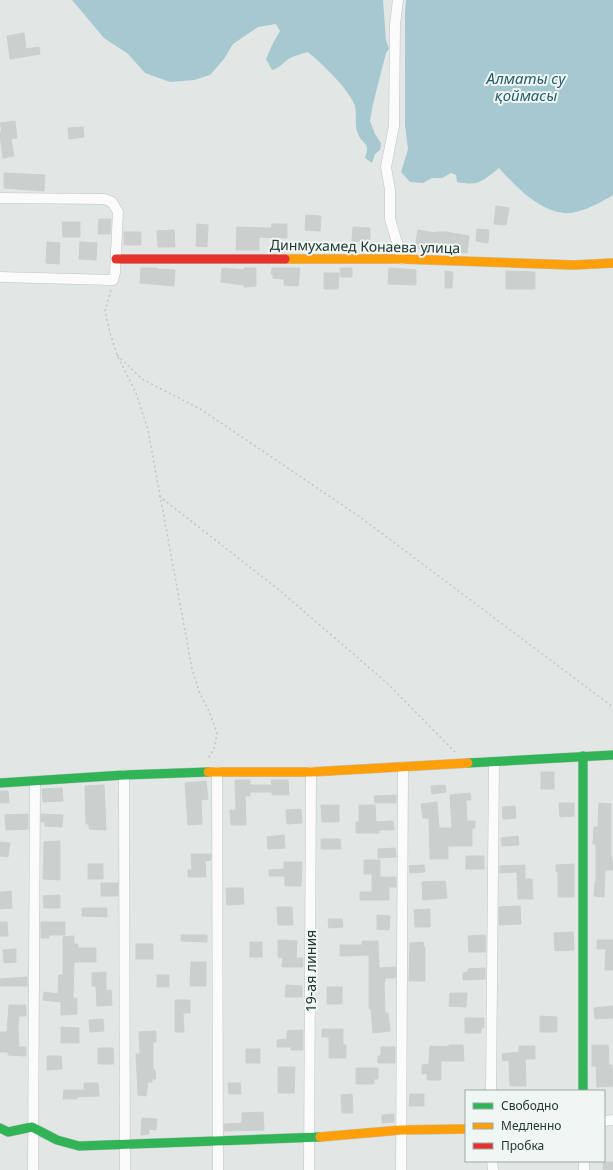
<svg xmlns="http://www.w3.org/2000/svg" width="613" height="1170" font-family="'Noto Sans',sans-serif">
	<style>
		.water { fill: #a6c9d1 }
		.building { fill: #cbcfce; stroke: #cbd0ce }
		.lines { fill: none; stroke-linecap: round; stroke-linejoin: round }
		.street-casing { stroke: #bfc4c2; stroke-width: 11 }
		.fast-casing { stroke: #bec5c2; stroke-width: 10 }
		.slow-casing { stroke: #bec5c2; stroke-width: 10 }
		.jam-casing { stroke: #bec5c2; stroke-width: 10 }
		.path { stroke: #bfc7c4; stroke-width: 1.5; stroke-dasharray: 2 3; stroke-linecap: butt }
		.street { stroke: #fbfbfb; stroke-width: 10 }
		.fast { stroke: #30b455; stroke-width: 9 }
		.slow { stroke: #ff9f0a; stroke-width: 9 }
		.jam { stroke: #e5322d; stroke-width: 9 }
		.labels { text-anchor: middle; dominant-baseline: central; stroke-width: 4; stroke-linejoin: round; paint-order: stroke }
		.street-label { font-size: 14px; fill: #223733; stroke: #eff6f3 }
		.water-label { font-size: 15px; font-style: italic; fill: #235c6d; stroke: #eff6f3 }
	</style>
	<rect width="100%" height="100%" fill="#e2e7e5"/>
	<g class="water">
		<path d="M72,0H383L386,40L389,49L386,53L373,104L370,121L375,134L381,143L380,150L375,154L372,163L365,158C371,141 362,145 358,134C354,124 357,115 355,106C349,89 322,64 308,52C301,54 292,56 286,61C281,65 279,68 272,70L266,59L273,43L280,31L276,24L258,27L233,44L224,59L210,75L194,80L170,82L145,73L128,54L104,38Z"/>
		<path d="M406,0H613V195C603,202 577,215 564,213C538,210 516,187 499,168C481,182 480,186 457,182L456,175L451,173L442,178H432L423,183L410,182L401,172L408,149L405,125V13Z"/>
	</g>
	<g class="building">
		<path d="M24,33L26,49L39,47L40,54L10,59L7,36Z"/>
		<path d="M15,121L17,138L11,139L14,156L3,158L0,134V132L2,131L0,123Z"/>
		<path d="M83,127L84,137L69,139L68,128Z"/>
		<path d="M4,173L45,175L44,191L4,188Z"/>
		<path d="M496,206L509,208L506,225L494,224Z"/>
		<path d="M306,215L321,216L320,231L305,230Z"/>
		<path d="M99,219H111L110,234H98Z"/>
		<path d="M62,222H80V237H63Z"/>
		<path d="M197,224L208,225L207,247L196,246Z"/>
		<path d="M272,224H287V238L259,237V250H236L237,227L271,228Z"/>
		<path d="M353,227L370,228V242L352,241Z"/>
		<path d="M477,229L489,230L488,243L476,241Z"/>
		<path d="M174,230L175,247H158L157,231Z"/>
		<path d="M418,230L435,233V232H446L469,236L467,253L453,252V246L428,244L427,250L415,248Z"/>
		<rect x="124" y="232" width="17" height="13"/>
		<path d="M47,242L60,243L59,264L46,263Z"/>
		<path d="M80,242L97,243L96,260L79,259Z"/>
		<path d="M141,268H157V269L175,270L174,286L140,283Z"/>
		<path d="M222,268L244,270V268H256V286L244,287V285L221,282Z"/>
		<path d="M272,268H300L298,286L284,285V279L273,278V274H271Z"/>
		<path d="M340,268H352V277H341Z"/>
		<path d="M389,268L416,270V285L388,284Z"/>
		<path d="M445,271L453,272L452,288H445Z"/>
		<path d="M506,271L535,272V289H506Z"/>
		<path d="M324,273H339L338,289H324Z"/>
		<rect x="541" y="772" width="13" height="17"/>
		<path d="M235,780H250V785H272L271,780H288L289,795H272V792H250V796H245L246,825H231L230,810H236Z"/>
		<path d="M206,781L208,799L201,800L202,824L188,825L185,783Z"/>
		<path d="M104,785L106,830L89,829V824H86L85,786Z"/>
		<path d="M445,785L446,792L432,794L431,786Z"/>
		<path d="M62,788L63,801L43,802L42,789Z"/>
		<path d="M0,791H8L9,803H0Z"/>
		<path d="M470,793L471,800H466L467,821H475V828H472V846H448V859H430L429,818H423L421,804L437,802L439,828H452L450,795Z"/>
		<path d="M396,795V803H375L374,796Z"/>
		<path d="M559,803H574V816L560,817Z"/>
		<path d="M599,803L611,804V855L612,861H613V870H605L604,897L594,896L595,882H596V844H593L594,827H598Z"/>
		<path d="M321,805H339V822H322Z"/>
		<path d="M359,805H375L376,822L393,821L394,830H379V833H356V822H359Z"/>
		<path d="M515,806L516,818L503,819L502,807Z"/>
		<path d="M301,809L302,823L287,824L286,810Z"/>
		<path d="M28,814V829L6,830L5,815Z"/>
		<path d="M41,814L63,815L62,827L45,826V822H41Z"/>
		<path d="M284,835L285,848L268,849L267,837Z"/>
		<path d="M518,836L519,845L502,846L501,838Z"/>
		<path d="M321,839H340L341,849H321Z"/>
		<path d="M60,841V880L43,879L44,842Z"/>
		<path d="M0,842L10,843L8,857L0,856Z"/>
		<path d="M395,848L396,857L378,858V849Z"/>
		<path d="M191,854H211V860L205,861L206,877H188V870H192Z"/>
		<rect x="466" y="856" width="18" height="13"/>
		<path d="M364,860H380V877H396V887H389V900H360V892H372V874H364Z"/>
		<path d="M284,862H302L301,886H285V876H269V870L284,869Z"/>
		<rect x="88" y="864" width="15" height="15"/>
		<path d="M574,864V897H558V872H556V865Z"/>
		<path d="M424,865L425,872L410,873L409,866Z"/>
		<path d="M525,865V879H532L533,899H518L517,872L500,873V866Z"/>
		<path d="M445,881L447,898L423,900L422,882Z"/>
		<rect x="101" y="883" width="17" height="13"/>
		<path d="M226,888H243L244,904L227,905Z"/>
		<path d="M11,891L12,908L0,909V892Z"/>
		<path d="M60,895V908H44L43,896Z"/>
		<path d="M520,906L521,924L499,925V907Z"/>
		<path d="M277,907H292L293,925H278Z"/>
		<path d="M82,908H107V917L82,916Z"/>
		<path d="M430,909V927H415L414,910Z"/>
		<path d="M377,915L390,916L389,930L377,929Z"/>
		<path d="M328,919H342L343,927L329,928Z"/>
		<path d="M0,922H7L8,936H0Z"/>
		<path d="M41,922H65V935H49V938H41Z"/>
		<path d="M573,932L574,950L555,951L554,933Z"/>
		<path d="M181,935H207V942L181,941Z"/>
		<path d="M485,935L486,952H469L468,936Z"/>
		<path d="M74,936V944H78V948H96V962H74L73,998H77V1014L61,1015V1002L43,1000L44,992L58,994L59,975H63V937Z"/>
		<path d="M278,940L297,941L296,958H303V967H282L283,958L278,957Z"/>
		<path d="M597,940H613V970H605L606,949H597Z"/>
		<path d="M362,941H378L379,968L396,967L395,978H385V982H384L385,1013H388L390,1031L373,1033L371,1009H369V955L340,956V945H362Z"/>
		<rect x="250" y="942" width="12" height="15"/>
		<path d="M423,942L424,947H425V981H409L410,943Z"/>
		<rect x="136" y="944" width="17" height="15"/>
		<path d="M16,949V962L4,963L3,950Z"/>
		<path d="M191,962H206V986H190Z"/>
		<path d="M485,968V979L463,980V973L468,972V969Z"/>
		<path d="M106,972V991L111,990L112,1005L97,1006L96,986H92V973Z"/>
		<rect x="157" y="975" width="12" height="12"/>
		<path d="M27,977V986H0V979Z"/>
		<path d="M286,985L302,986V997H285Z"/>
		<rect x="327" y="987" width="15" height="17"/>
		<path d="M450,993H467L466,1007L449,1006Z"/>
		<path d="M175,1000H190V1013H183L184,1032H175Z"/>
		<path d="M9,1005H26V1016H19L18,1031L19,1047H26V1056L8,1055V1052H0V1032H7Z"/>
		<path d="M613,1006V1018L595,1019L594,1008Z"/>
		<path d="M540,1016L557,1017V1032H540Z"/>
		<path d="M465,1018H484V1028H481V1033H465Z"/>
		<path d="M103,1019L104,1031L90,1032L89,1020Z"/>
		<path d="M61,1027L79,1028V1043H61Z"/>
		<path d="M322,1029H343V1045H346V1058H329V1037H322Z"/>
		<path d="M303,1030V1050H291V1047H277V1040L287,1039V1031Z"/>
		<path d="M156,1031V1042H153V1070H155L156,1079H152V1082H148L146,1096L138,1095L136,1054H140L139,1032Z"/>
		<path d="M449,1045H463L464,1061H441V1080H427V1073L422,1074V1065L429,1064L430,1046L449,1047Z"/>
		<path d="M592,1045H608L609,1065H612L613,1086L597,1087L596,1066H592Z"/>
		<path d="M519,1046H535V1059H525L526,1086H510L509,1060L503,1061L502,1054L519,1052Z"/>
		<path d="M381,1047H395V1063H378V1056H381Z"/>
		<path d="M98,1048H113L114,1064H98Z"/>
		<rect x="246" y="1049" width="14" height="14"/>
		<path d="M47,1056H61L62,1069L47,1070Z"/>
		<path d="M278,1067H295L294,1093H278Z"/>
		<path d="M356,1068H378V1079H374V1084H356Z"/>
		<path d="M84,1083H98L99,1096L77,1097V1099H63L64,1090H84Z"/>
		<path d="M228,1083H240L241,1094H229Z"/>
		<path d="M352,1094L353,1113H342L341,1095Z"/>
		<path d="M410,1094H424V1106H409Z"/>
		<path d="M263,1112L264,1130L224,1131V1124L242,1123V1113Z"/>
		<path d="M394,1114V1122L382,1123V1115Z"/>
		<path d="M142,1118L157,1119L156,1130L149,1129V1134L141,1135Z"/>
		<rect x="603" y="1162" width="10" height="8"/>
	</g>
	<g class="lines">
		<g class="street-casing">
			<g id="street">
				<path d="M398,0L395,24L394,126L386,167L390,190V219L402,259"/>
				<path d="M0,198L104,199L112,202L118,212L115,273L113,280L0,277"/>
				<path d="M217,772L218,1170"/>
				<path d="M124,775L125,1170"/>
				<path d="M491,1091L494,763"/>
				<path d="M604,1121L613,1120"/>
				<path d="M492,1161L493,1170"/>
				<path d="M584,1161V1170"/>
				<path d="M33,1170L35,782"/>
				<path d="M309,1170L311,772"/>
				<path d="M401,1170L403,767"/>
			</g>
		</g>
		<g class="fast-casing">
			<g id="fast">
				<path d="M583,756V1091"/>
				<path d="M468,763L613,755"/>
				<path d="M0,783L124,775L208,772"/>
				<path d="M0,1128L8,1132L32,1127L57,1140L79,1146L320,1137"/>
			</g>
		</g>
		<g class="slow-casing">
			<g id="slow">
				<path d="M285,259H402L574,265L613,263"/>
				<path d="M208,772H311L468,763"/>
				<path d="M320,1137L401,1130L466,1129"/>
			</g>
		</g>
		<g class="jam-casing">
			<path id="jam" d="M116,259H285"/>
		</g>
		<g class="path">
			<path d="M111,290L105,311L110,333L117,355L136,393L148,430L192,669L200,694L210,713L217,734L214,749L207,760"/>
			<path d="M117,355L142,379L202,410L360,517L613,707"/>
			<path d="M159,496L278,589L387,683L455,752"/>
		</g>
		<use href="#street" class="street"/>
		<use href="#fast" class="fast"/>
		<use href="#slow" class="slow"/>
		<use href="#jam" class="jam"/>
	</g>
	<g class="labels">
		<g class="street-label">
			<text transform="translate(365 246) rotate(1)">Динмухамед Конаева улица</text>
			<text transform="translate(310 971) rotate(-90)">19-ая линия</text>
		</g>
		<g class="water-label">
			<text x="526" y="78">Алматы су<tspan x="526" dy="17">қоймасы</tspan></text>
		</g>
	</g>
	<rect x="465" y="1090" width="140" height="72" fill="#eff6f3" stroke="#9daaa6"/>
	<rect x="473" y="1103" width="20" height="6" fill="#30b455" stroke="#9daaa6"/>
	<text x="501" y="1110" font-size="12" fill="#223733">Свободно</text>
	<rect x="473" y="1123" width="20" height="6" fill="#ff9f0a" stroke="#9daaa6"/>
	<text x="501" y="1130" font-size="12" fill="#223733">Медленно</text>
	<rect x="473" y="1143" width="20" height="6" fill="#e5322d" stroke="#9daaa6"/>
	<text x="501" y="1150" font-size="12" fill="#223733">Пробка</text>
</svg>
